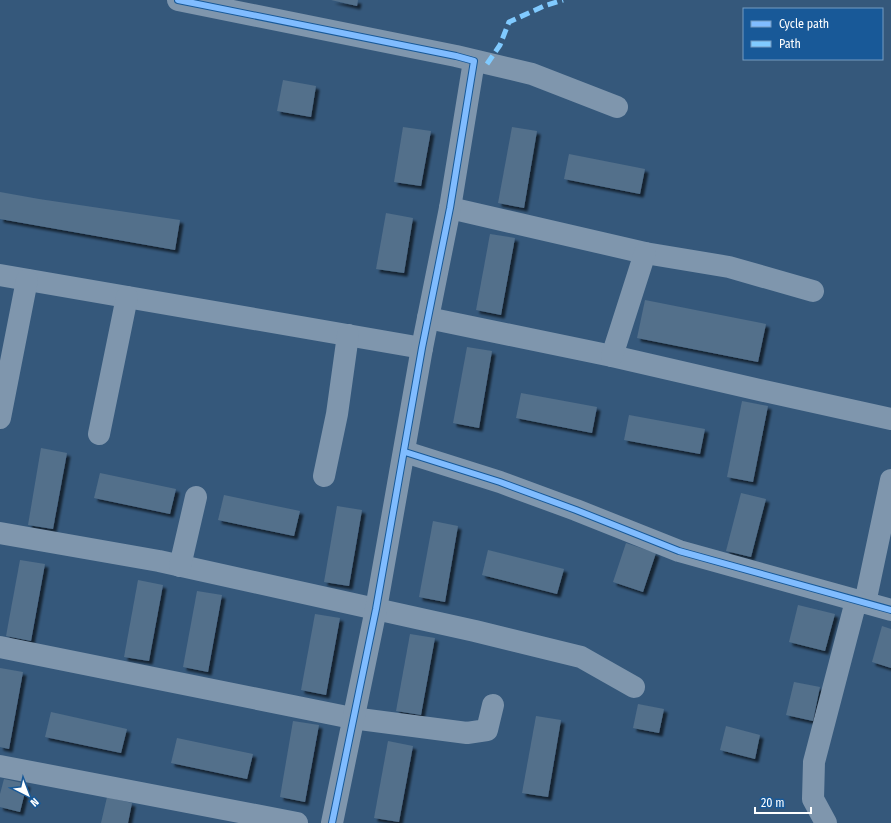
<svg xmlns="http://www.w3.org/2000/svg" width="891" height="823" font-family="'Fira Sans Condensed',sans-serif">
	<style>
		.building { fill: #53708b; filter: url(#shadow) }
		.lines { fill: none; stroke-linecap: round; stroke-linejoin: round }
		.minor { stroke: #7f96ad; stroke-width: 22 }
		.quiet { stroke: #80caff; stroke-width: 5; stroke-dasharray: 10 5; stroke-linecap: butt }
		.cycleway-casing { stroke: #185998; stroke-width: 8 }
		.cycleway { stroke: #80bcff; stroke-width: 6 }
	</style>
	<defs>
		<filter id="shadow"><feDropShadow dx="3.5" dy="3.5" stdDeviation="1" flood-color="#0009"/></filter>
	</defs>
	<rect width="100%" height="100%" fill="#35587b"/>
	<g class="building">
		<path d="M331,0H358L357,6Z"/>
		<path d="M283,80L316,86L311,117L277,111Z"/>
		<path d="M403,127L431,131L421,186L394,182Z"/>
		<path d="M512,127L537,131L524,208L498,203Z"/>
		<path d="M569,154L645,169L640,194L564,179Z"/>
		<path d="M0,192L39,199L180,220L175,250L0,219Z"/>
		<path d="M386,213L413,218L404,273L376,269Z"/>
		<path d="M490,234L515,238L501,315L476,310Z"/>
		<path d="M645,300L766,324L758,362L637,338Z"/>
		<path d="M467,347L492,351L479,428L453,423Z"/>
		<path d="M521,393L597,407L592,433L516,418Z"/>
		<path d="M742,401L768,406L753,482L727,477Z"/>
		<path d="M629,415L705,429L700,454L624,440Z"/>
		<path d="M41,448L67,453L53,529L28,525Z"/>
		<path d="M100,473L176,489L170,514L94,498Z"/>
		<path d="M741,493L766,499L751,557L726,551Z"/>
		<path d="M224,495L300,511L294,536L218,520Z"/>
		<path d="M337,506L362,510L349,586L324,582Z"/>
		<path d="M433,521L458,526L445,602L419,597Z"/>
		<path d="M626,543L656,553L643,592L613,582Z"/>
		<path d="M488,550L564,569L557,594L482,575Z"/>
		<path d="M20,560L45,564L31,641L6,636Z"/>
		<path d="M138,580L163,585L149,661L124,657Z"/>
		<path d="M197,591L222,595L208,672L183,667Z"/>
		<path d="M798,605L835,614L825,651L789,642Z"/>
		<path d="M315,614L340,618L326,695L301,690Z"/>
		<path d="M882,626L891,629V668L872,662Z"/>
		<path d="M410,634L435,638L421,715L396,711Z"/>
		<path d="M0,668L23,672L9,749L0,747Z"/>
		<path d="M794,682L820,687L813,721L786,715Z"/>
		<path d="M638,704L664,709L659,733L633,728Z"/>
		<path d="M51,712L127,729L121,753L45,737Z"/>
		<path d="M536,716L561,720L548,797L522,793Z"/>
		<path d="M293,721L319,725L305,802L280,797Z"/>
		<path d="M726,726L760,735L755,759L720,750Z"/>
		<path d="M177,738L253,754L247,779L171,763Z"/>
		<path d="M388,741L413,746L399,822L374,818Z"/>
		<path d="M4,779L27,784L20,812L0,807V794Z"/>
		<path d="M107,797L132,803L128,823H101Z"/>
	</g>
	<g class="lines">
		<g class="minor">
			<path d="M178,0L456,56L532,74L617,107"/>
			<path d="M450,208L645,253L729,267L813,291"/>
			<path d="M0,275L422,348"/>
			<path d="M428,318L612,356L764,391L891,419"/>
			<path d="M612,356L645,253"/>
			<path d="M0,418L27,280"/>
			<path d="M99,434L127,297"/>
			<path d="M405,452L500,482L576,510L679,551L891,610"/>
			<path d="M324,476L337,414L348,335"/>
			<path d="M0,533L159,561L475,631L581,657L634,687"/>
			<path d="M180,566L196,497"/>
			<path d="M865,603L891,480"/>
			<path d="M0,647L352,718L467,733L487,730L493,705"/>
			<path d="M0,766L297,823"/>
			<path d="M332,823L376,609L422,348L450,208L474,61"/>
			<path d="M826,823L813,799L814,762L856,601"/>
		</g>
		<path class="quiet" d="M487,64L500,45L509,22L544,6L563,0"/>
		<g class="cycleway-casing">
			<g id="cycleway">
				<path d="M178,0L456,56L474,61L450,208L422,348L376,609L332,823"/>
				<path d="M405,452L500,482L576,510L679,551L891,610"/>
			</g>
		</g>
		<use href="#cycleway" class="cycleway"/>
	</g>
	<rect x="743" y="8" width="140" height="52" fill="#185998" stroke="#749bc1"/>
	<rect x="751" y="21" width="20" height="6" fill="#80bcff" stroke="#749bc1"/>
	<text x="779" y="28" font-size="12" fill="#ffffff">Cycle path</text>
	<rect x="751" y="41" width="20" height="6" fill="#80caff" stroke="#749bc1"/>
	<text x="779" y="48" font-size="12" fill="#ffffff">Path</text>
	<g transform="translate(28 795) rotate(138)" stroke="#185998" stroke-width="3" paint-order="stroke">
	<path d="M0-3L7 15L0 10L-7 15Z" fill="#ffffff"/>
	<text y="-6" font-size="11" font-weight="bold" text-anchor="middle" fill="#ffffff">N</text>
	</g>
	<path d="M755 807v6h56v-6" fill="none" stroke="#ffffff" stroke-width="2"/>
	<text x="761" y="807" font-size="12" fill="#ffffff" stroke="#185998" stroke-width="3" paint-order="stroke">20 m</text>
</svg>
